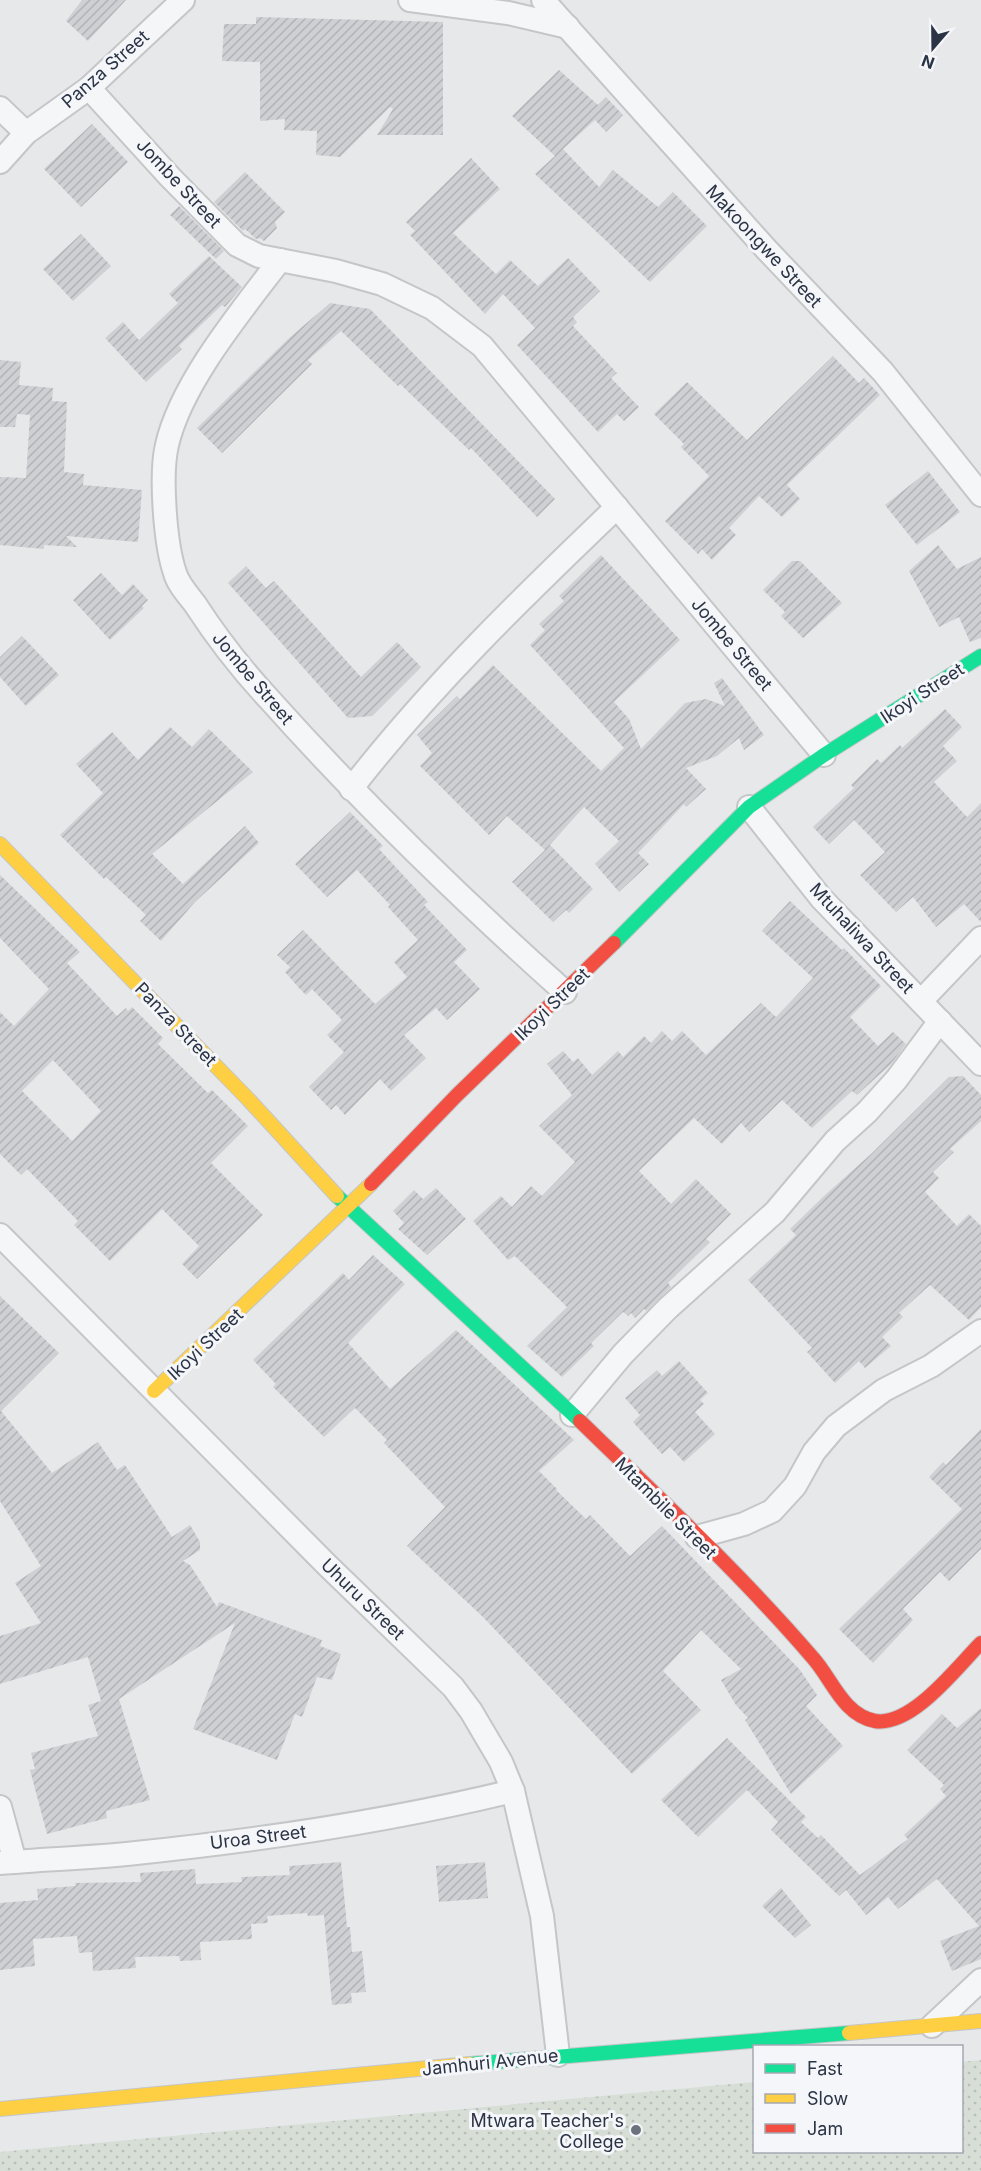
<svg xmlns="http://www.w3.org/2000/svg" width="981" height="2171" font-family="Inter,sans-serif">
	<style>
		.grass { fill: url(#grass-dots) }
		.building { fill: url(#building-hatch); fill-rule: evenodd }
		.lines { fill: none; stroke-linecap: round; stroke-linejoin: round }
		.street-casing { stroke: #c4c6c8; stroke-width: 26 }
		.fast-casing { stroke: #c4c6c8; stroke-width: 16 }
		.slow-casing { stroke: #c4c6c8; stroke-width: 16 }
		.jam-casing { stroke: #c4c6c8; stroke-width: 16 }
		.street { stroke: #f5f6f7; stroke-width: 22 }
		.fast { stroke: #16e098; stroke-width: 14 }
		.slow { stroke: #ffcf43; stroke-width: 14 }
		.jam { stroke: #f24e42; stroke-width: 14 }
		.poi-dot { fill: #6c737f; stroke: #f4f6f9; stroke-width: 2 }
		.labels { text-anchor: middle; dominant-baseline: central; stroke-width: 6; stroke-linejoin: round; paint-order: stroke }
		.street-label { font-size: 18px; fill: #2b3445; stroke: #f4f6f9 }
		.poi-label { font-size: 18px; fill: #2b3445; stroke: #f4f6f9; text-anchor: end }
	</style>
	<defs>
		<pattern id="grass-dots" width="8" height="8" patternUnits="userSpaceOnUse" patternTransform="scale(1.5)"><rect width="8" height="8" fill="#d6ded6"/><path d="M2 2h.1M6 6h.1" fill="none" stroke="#b8bfb9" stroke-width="1.8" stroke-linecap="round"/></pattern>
		<pattern id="building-hatch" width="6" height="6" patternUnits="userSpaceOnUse" patternTransform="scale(1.5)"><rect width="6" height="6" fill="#ced0d3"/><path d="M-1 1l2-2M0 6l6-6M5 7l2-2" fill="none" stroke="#b1b3b6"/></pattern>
	</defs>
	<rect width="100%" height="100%" fill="#e6e8ea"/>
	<path class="grass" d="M981,2060V2171H0V2152L754,2082V2152H962V2062Z"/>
	<g class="building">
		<path d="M82,0H126L88,41L66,21Z"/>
		<path d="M256,17L443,22V135H377L393,109L390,107L340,157L316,155L317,131L284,130L285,119L260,121V62L222,61L224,24H256Z"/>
		<path d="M559,70L598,105L606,97L623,115L606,132L595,120L563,149L599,187L613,170L658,207L673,192L707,226L650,282L535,174L555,156L512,116Z"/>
		<path d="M92,124L128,162L81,207L44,169Z"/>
		<path d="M471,158L500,189L453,233L496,274L510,260L538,286L568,258L600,291L573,317L577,322L573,326L617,373L611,378L639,407L624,421L617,414L598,432L517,345L535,328L503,294L485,314L410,235L415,231L406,222Z"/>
		<path d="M245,172L285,212L275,222L277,228L264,241L260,238L256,239L245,229L243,231L214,202Z"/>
		<path d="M179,206L224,251L216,259L170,215Z"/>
		<path d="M81,234L111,266L73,301L43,269Z"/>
		<path d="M209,256L242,287L225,307L222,305L179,346L182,349L146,382L105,338L123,322L139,340L178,303L169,294Z"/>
		<path d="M330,303L370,309L555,499L537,517L471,448L469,450L400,384L398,386L341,331L308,360L312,364L222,453L197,428L288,339Z"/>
		<path d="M833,356L859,383L864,378L880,395L787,485L800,499L782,517L759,496L729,528L736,535L712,560L702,549L698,554L665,521L709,476L681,447L684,444L654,414L687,382L747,440Z"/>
		<path d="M0,360L21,362L19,385L53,388L52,401L67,402L64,472L84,474L83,485L142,490L138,542L66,536L77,547L44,545V549L0,545V477L26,478L30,415L17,414L15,427H0Z"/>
		<path d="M928,471L960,512L917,545L885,505Z"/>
		<path d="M938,545L957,569L981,557V638L970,642L959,617L939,627L909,571Z"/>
		<path d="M601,555L680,640L614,702L629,719L641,749L685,703L706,699L725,706L714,683L722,678L764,735L744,750L739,738L717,756L686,768L706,789L686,807L684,804L638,853L649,864L619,892L595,864L619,841L584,807L547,848L550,845L593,889L569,913L566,910L553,922L512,882L545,850L507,816L489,835L420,766L432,753L417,735L457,696L460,699L493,665L601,771L624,748L530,645L545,630L539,624L564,601L559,596Z"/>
		<path d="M792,561H800L842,603L803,638L781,616L785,612L763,590Z"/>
		<path d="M246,566L266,588L274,581L361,677L397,642L421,667L372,716L348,718L228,583Z"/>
		<path d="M101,573L122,595L133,584L148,600L142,606L144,608L110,640L73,600Z"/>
		<path d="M22,636L59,675L26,706L0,677V657Z"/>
		<path d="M945,709L962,727L943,746L957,761L934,782L967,817L981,803V922L964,904L936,927L913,897L896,912L860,875L885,852L854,820L829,844L813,827L854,788L851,785L877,759L881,763L900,745L902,748Z"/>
		<path d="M170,727L192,747L209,729L253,772L152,854L183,884L245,826L259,843L195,902L161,941L140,921L146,915L106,877L104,879L60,835L103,793L76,764L112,732L138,760Z"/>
		<path d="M350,812L383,846L379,849L428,902L424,905L467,950L454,962L480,989L447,1020L436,1008L404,1035L426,1058L391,1091L380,1079L345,1115L336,1105L331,1110L309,1087L344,1052L327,1035L342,1020L312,989L306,995L299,988L285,972L290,967L277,955L303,930L375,1004L407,977L394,962L418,940L388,907L390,905L357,870L327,897L295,864Z"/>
		<path d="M0,875L80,952L67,963L117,1016L126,1008L128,1011L132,1007L163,1038L158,1044L208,1093L212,1090L248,1126L211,1163L263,1215L197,1279L182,1264L199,1246L162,1209L110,1261L74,1225L78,1221L27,1169L21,1175L0,1154V1012L14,1026L49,989L0,938ZM53,1060L101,1111L72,1141L22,1091Z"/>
		<path d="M790,901L842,950L844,948L881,986L850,1017L878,1046L893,1032L906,1044L891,1064L857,1095L852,1091L812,1128L782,1100L749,1132L741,1123L722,1144L694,1118L639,1171L671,1204L696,1179L731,1214L706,1239L710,1242L668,1283L671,1287L646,1311L644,1309L635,1318L631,1313L628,1316L623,1312L591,1343L594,1346L562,1377L527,1346L567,1307L515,1256L508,1260L473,1221L501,1196L512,1207L531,1186L542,1196L575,1162L539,1126L572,1095L547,1064L563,1051L573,1062L578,1058L592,1075L618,1051L623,1057L644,1036L651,1043L662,1031L672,1041L682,1031L706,1055L761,1003L776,1017L813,978L762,931Z"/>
		<path d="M963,1076L981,1095V1121L950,1149L954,1152L933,1172L939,1178L925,1192L957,1226L969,1214L981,1226V1307L969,1320L930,1285L899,1313L903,1317L882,1337L891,1346L865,1368L859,1361L835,1383L807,1352L812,1348L748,1280L796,1235L790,1229L825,1195L871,1154L949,1077Z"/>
		<path d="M436,1188L466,1219L427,1255L398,1229L404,1223L393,1211L414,1190L423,1199Z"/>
		<path d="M373,1255L405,1284L348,1343L390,1389L456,1330L574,1440L539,1471L557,1489L556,1490L586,1519L590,1515L630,1556L662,1526L800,1670L817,1695L806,1706L843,1746L791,1794L745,1720L748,1718L736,1705L721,1680L741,1669L701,1630L663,1671L701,1710L632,1774L483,1617L407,1546L445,1507L384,1443L387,1440L355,1408L324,1437L273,1387L276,1384L253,1360L343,1273L349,1280Z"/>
		<path d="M0,1296L59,1353L1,1411L52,1473L98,1442L117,1470L125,1465L172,1537L190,1525L200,1542V1550L183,1561L190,1565L217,1607L219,1602L322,1640L320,1646L341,1654L332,1680L317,1677L302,1717L295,1714L277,1760L193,1729L235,1623L119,1699L150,1800L106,1811L107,1818L47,1834L30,1770L35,1769L31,1753L98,1736L88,1705L101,1701L88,1657L0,1684V1636L41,1623L15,1583L41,1566L0,1501Z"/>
		<path d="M679,1361L708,1393L700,1400L704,1404L695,1412L715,1434L684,1462L670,1447L662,1454L633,1422L640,1415L625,1398L657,1370L662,1376Z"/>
		<path d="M981,1429V1549L949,1581L940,1572L903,1609L913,1620L873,1663L839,1629L962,1509L929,1477L943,1462L946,1465Z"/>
		<path d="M981,1708V1959L952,1971L940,1941L979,1926L937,1879L898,1909L888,1897L866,1915L846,1890L839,1896L771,1830L778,1822L747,1790L698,1837L661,1800L727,1738L806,1817L801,1822L818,1838L821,1835L860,1875L908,1839L904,1835L946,1796L940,1789L944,1785L907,1750L942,1714L957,1728Z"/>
		<path d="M341,1862L347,1927H350L352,1952L362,1951L366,1992L351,1993L352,2003L332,2005L324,1915L308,1916L307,1913L267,1916L268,1923L251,1924L252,1939L200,1942L201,1960L180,1961L179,1956L135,1957L136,1968L93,1971L92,1952L79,1953L77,1936L33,1939L35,1966L0,1970V1903L38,1900L37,1889L76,1886L75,1883L141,1882L140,1873L195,1869L196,1884L242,1882L241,1877L290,1875L289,1866Z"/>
		<path d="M485,1862L488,1898L439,1902L436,1866Z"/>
		<path d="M781,1888L811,1925L795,1938L762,1906Z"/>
	</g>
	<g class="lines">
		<g class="street-casing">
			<g id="street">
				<path d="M410,0L508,13L568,27"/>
				<path d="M543,0L767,250L883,372L981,495"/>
				<path d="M89,88L170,177L237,245L259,256L336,271L382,284L432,308L482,346L824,755"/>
				<path d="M0,108L26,133"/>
				<path d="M0,162L26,133L89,88L183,0"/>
				<path d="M280,260C242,310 181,383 167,445C160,474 165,544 175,573C178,584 188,595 195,604C217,638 241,669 269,699C362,803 461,899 565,992"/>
				<path d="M351,789C431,686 523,597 617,507"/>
				<path d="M749,807L821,898L981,1064"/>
				<path d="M921,1001L981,938"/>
				<path d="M0,1235L327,1565L453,1687L471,1711L501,1762L513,1791L542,1916L558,2055"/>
				<path d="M572,1415L623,1354L668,1308L775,1212L835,1141L867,1112L896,1080L940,1021"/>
				<path d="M697,1537L744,1524L772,1511L795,1486L814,1452L836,1426L884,1390L931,1366L981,1331"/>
				<path d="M0,1807L15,1862"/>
				<path d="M0,1863C45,1859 91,1858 136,1853C262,1840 390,1821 513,1791"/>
				<path d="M932,2026L981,1980"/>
			</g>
		</g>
		<g class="fast-casing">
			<g id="fast">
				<path d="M614,943L749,807L824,755L981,656"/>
				<path d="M337,1196L580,1421"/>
				<path d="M470,2064L849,2033"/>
			</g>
		</g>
		<g class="slow-casing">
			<g id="slow">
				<path d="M0,844L249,1100L337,1196"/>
				<path d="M154,1391L371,1184"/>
				<path d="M849,2033L981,2021"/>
				<path d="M0,2109L470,2064"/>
			</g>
		</g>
		<g class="jam-casing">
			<g id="jam">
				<path d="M371,1184L457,1095L614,943"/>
				<path d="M580,1421C659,1498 741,1574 813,1658C832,1679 843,1715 875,1721C912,1727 957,1667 981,1643"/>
			</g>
		</g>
		<use href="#street" class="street"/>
		<use href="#fast" class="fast"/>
		<use href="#slow" class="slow"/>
		<use href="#jam" class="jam"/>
	</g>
	<circle class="poi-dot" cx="636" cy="2130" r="6"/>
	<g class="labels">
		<g class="street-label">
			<text transform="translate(105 69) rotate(-41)">Panza Street</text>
			<text transform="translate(179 183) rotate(47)">Jombe Street</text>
			<text transform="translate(764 246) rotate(47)">Makoongwe Street</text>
			<text transform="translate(732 644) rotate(50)">Jombe Street</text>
			<text transform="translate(253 678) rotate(50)">Jombe Street</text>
			<text transform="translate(922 693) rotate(-33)">Ikoyi Street</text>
			<text transform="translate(862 938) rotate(47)">Mtuhaliwa Street</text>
			<text transform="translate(552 1004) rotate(-44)">Ikoyi Street</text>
			<text transform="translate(176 1024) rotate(46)">Panza Street</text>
			<text transform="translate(205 1344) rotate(-43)">Ikoyi Street</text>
			<text transform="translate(666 1508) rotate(45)">Mtambile Street</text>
			<text transform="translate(363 1599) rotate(44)">Uhuru Street</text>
			<text transform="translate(258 1837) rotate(-7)">Uroa Street</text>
			<text transform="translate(490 2062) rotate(-6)">Jamhuri Avenue</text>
		</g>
		<g class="poi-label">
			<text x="624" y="2120">Mtwara Teacher's<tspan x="624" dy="21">College</tspan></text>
		</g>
	</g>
	<rect x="753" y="2045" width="210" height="108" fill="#f4f6f9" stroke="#a4a8b1" stroke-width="1.5"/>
	<rect x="765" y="2064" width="30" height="9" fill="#16e098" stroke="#a4a8b1" stroke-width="1.5"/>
	<text x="807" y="2075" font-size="18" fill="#2b3445">Fast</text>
	<rect x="765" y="2094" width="30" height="9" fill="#ffcf43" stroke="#a4a8b1" stroke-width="1.5"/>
	<text x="807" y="2105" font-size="18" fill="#2b3445">Slow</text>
	<rect x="765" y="2124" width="30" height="9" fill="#f24e42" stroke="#a4a8b1" stroke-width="1.5"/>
	<text x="807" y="2135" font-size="18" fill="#2b3445">Jam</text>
	<g transform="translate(933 48) rotate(200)" stroke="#f4f6f9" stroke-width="4.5" paint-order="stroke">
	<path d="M0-4.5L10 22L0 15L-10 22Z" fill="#2b3445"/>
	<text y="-9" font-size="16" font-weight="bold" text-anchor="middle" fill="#2b3445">N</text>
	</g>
</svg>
